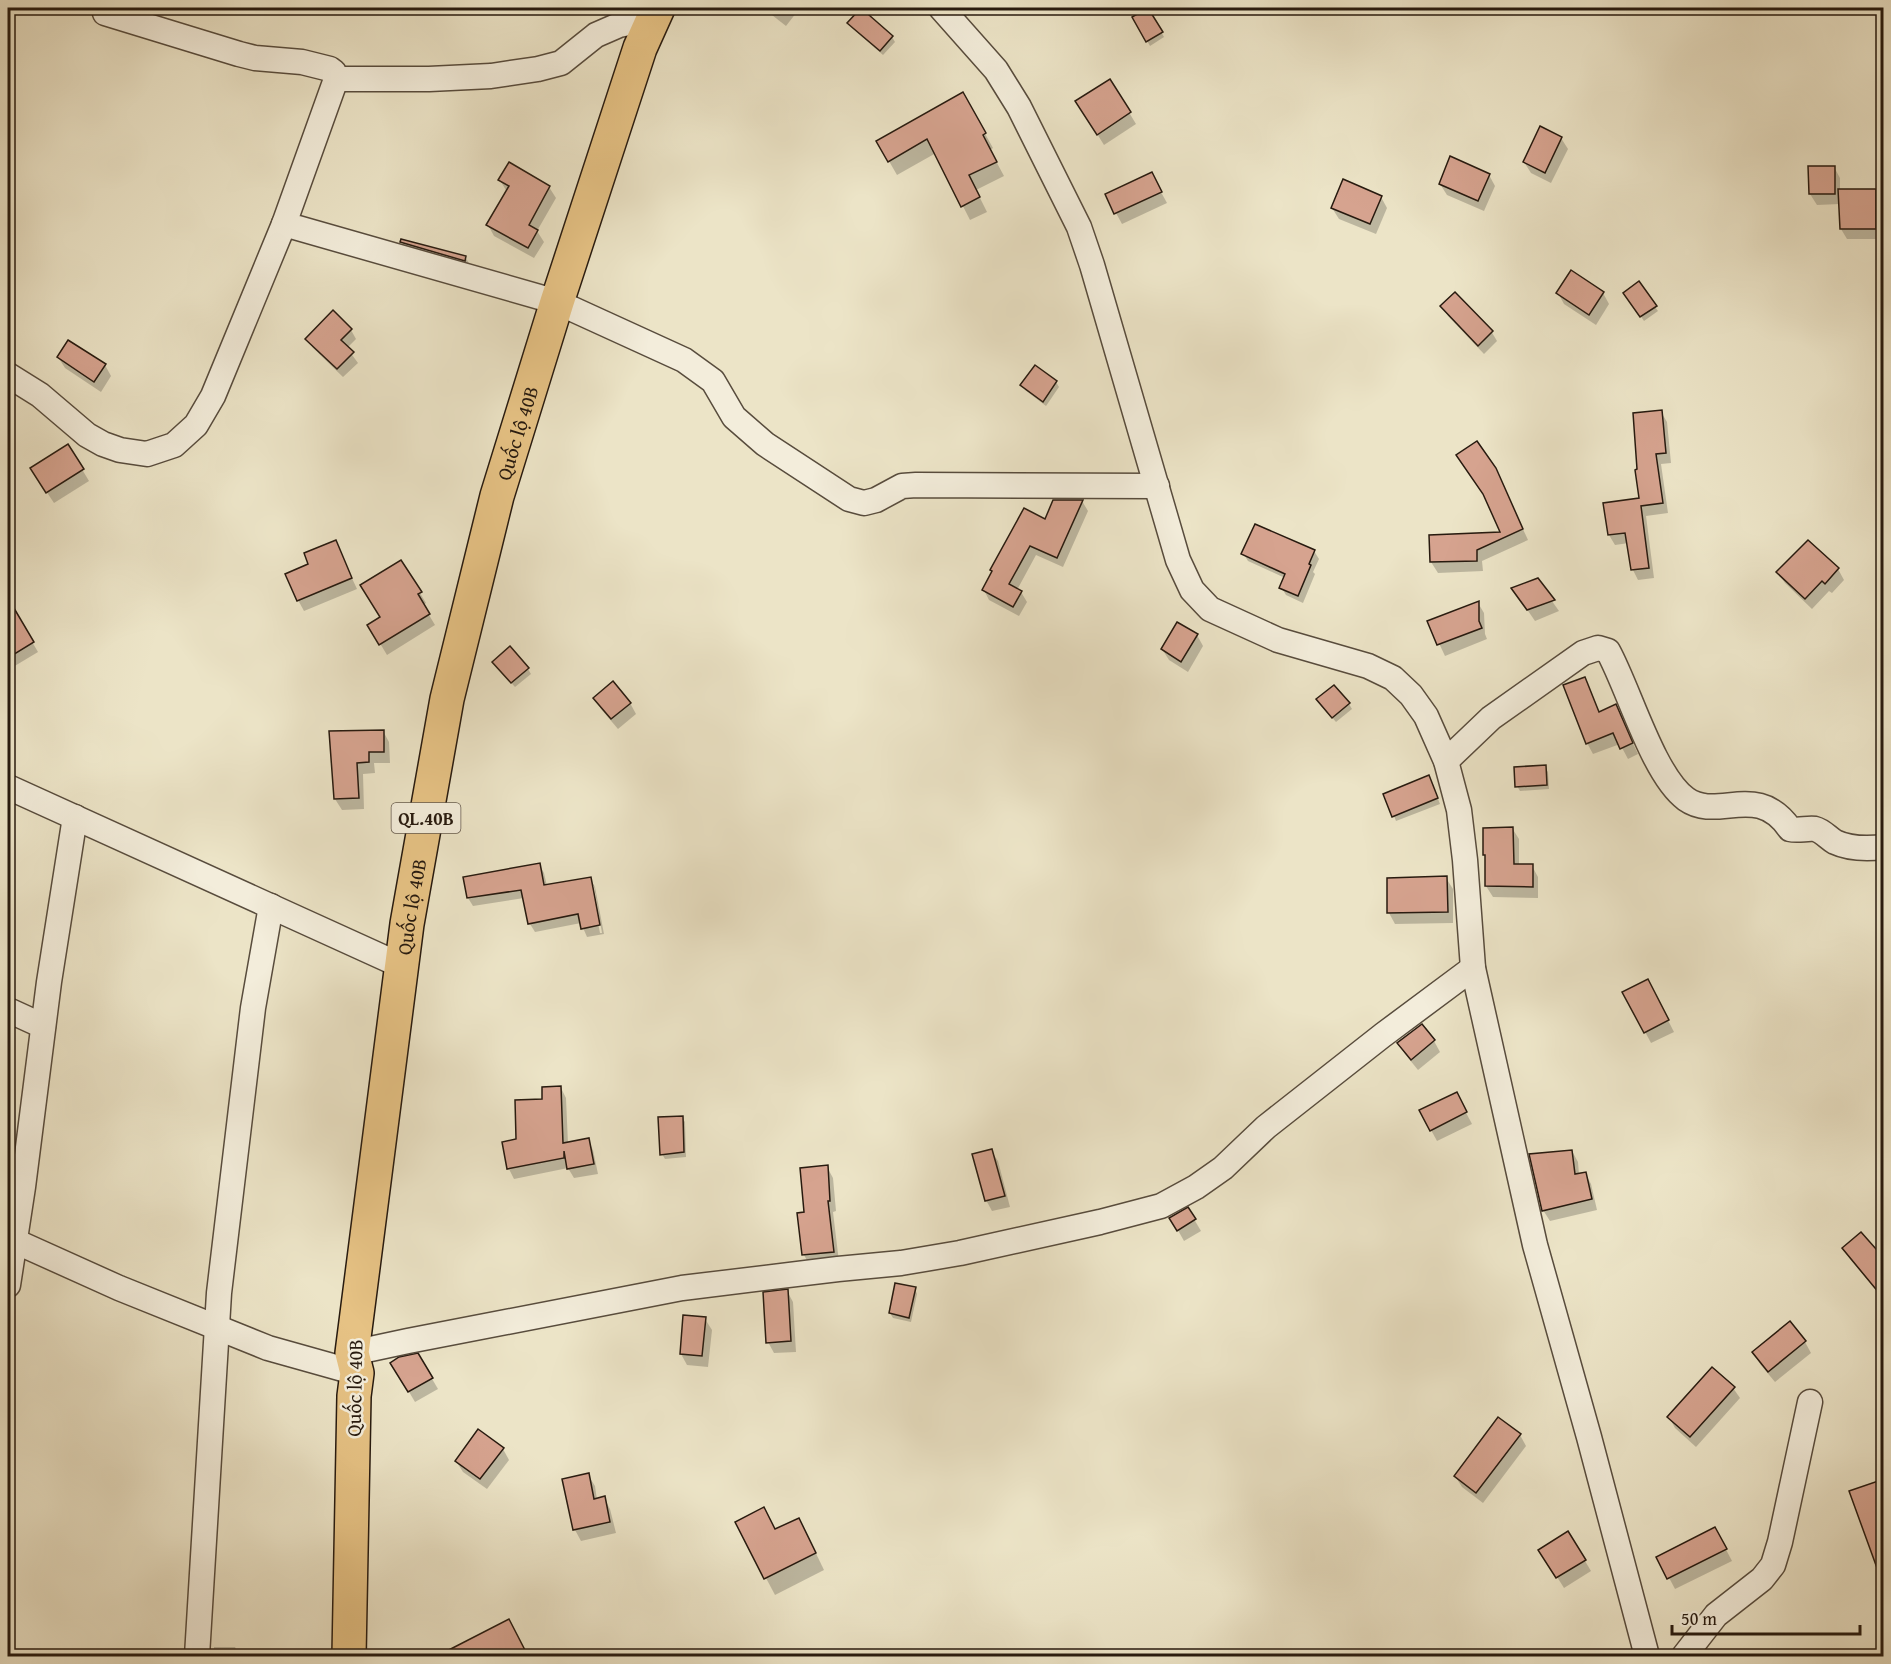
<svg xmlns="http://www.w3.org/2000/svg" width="1891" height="1664" font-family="'Gentium Book Plus',serif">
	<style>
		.shadow { fill: #0003; fill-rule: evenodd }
		.building { fill: #d6a38f; stroke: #271a0f; stroke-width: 1.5 }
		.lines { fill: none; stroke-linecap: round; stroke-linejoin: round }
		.street-casing { stroke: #584c3d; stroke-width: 27 }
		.highway-casing { stroke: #271a0f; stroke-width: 36 }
		.street { stroke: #f3eddb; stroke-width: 24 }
		.highway { stroke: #e6c284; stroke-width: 33 }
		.labels { text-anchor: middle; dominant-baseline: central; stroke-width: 5; stroke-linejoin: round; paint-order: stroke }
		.shield { fill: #f3eddb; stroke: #64594c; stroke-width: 1.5 }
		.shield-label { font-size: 18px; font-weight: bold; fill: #271a0f }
		.street-label { font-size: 20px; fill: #271a0f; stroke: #f3eddb }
	</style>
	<rect width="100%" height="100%" fill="#ece4c7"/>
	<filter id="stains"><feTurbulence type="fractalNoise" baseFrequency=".00333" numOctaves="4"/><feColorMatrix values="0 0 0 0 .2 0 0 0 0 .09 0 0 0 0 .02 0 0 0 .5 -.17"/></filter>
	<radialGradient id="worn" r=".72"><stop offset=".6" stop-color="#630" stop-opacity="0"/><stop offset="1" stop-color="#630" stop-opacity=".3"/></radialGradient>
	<g class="shadow">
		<path d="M763,8H800L786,26Z"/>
		<path d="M1148,9L1164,37L1150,46L1134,18Z"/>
		<path d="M849,24L892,37L895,42L883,55L852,28Z"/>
		<path d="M1110,81L1136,124L1104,145L1084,113Z"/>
		<path d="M963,94L993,148L990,150L1004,176L976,190L987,212L970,220L936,153L897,175L878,142Z"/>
		<path d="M1561,138L1568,149L1551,183L1531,173L1524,162Z"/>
		<path d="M1834,167L1840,178V191H1875L1881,201L1880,239H1847L1841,229L1840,204L1817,205L1810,194Z"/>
		<path d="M1151,174L1167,203L1122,224L1116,213Z"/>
		<path d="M1489,175L1495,186L1484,211L1447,195L1440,184Z"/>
		<path d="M500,180L549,187L556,198L537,231L544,242L534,258L494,236L488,225L507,192Z"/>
		<path d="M1381,197L1387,208L1376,234L1339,219L1332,208Z"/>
		<path d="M402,242L465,257L472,268L408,253Z"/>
		<path d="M1558,293H1603L1609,304L1596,325L1564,304Z"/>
		<path d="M1628,298L1655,307L1658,311L1644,321Z"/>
		<path d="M1442,306L1491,331L1497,341L1484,354L1448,316Z"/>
		<path d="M351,330L356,339L347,348L358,363L343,377L313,348L307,339Z"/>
		<path d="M58,357L105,365L111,376L101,392L65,368Z"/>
		<path d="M1056,382L1059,387L1046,406L1025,390L1022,385Z"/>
		<path d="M1661,412L1667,422L1671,463L1661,464L1668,513L1646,516L1654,578L1638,580L1633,570L1629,543L1615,545L1609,535L1641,499Z"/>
		<path d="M68,446L89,481L54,503L38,479Z"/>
		<path d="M1501,481L1528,540L1482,561L1483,571L1438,573L1431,562L1503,533Z"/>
		<path d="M1082,501L1088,511L1063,567L1036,555L1017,590L1021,592L1027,602L1019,616L989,600L984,590L1045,521Z"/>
		<path d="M335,542L357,589L304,611L298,600Z"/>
		<path d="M1314,551L1319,559L1313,572L1315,574L1303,603L1286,595L1281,587L1285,578L1248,561L1243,553Z"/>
		<path d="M1838,569L1844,580L1832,593L1829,591L1812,609L1785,583L1778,573Z"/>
		<path d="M1537,580L1559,611L1535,621L1513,589Z"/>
		<path d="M420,593L426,603L423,605L435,625L387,655L369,625Z"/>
		<path d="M1478,603L1484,613L1485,634L1487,639L1445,656L1429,622Z"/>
		<path d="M14,611L38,652L8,670V614Z"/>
		<path d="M1197,635L1203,646L1188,672L1169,660L1162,649Z"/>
		<path d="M497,667L528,669L531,674L515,687Z"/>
		<path d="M1584,679L1600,713L1615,706L1638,754L1628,759L1620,744L1593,754L1587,743Z"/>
		<path d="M595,698L630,703L636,714L618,729L601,709Z"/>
		<path d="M1349,704L1352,709L1336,722L1321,705Z"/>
		<path d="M383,731L389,742L390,763H374L375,773L363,774L364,809L342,810L335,799L331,733Z"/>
		<path d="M1545,767L1548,772L1549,789L1520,791L1517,786Z"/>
		<path d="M1431,781L1440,804L1396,821L1394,816Z"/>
		<path d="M1512,828L1519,839V865L1532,866L1538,877V898L1493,897L1486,886Z"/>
		<path d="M539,864L544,873L547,886L590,878L595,887L604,934L587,937L581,923L535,932L530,924L524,898L473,906L468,898L465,879ZM591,886H594L602,933H600Z"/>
		<path d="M1446,878L1453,889V923L1395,924L1389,913Z"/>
		<path d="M1653,991L1674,1032L1651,1043L1624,992Z"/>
		<path d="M1434,1041L1440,1052L1418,1070L1405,1054L1398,1043Z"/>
		<path d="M561,1088L566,1098L568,1144L588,1140L593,1150L598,1174L574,1178L568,1168L514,1179L509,1169L503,1143L518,1140L544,1100Z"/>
		<path d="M1462,1105L1472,1124L1437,1141L1431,1130Z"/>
		<path d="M682,1117L685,1122L686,1157L665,1159L662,1154Z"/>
		<path d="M991,1151L998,1161L1010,1207L992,1211L986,1200Z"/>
		<path d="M1572,1151L1578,1162L1579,1175L1585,1173L1591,1184L1597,1210L1550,1221L1543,1210Z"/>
		<path d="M827,1167L833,1178L836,1211L833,1212L839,1262L810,1266L804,1255L805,1213Z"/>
		<path d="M1188,1209L1201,1231L1184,1241L1171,1218Z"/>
		<path d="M1843,1248L1884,1261V1300L1850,1259Z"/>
		<path d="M915,1289L917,1294L911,1322L893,1318L890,1313Z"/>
		<path d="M787,1291L793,1302L796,1352L774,1353L768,1342Z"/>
		<path d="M705,1319L712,1330L708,1367L687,1365L681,1354Z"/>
		<path d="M1805,1342L1811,1353L1775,1382L1760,1364L1754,1353Z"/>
		<path d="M418,1355L438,1389L415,1402L392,1363Z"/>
		<path d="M1733,1388L1740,1398L1696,1447L1675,1428L1669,1417Z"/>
		<path d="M1520,1435L1526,1446L1483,1503L1462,1487L1455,1476Z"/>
		<path d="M503,1449L509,1460L487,1489L463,1472L456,1461Z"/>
		<path d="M588,1475L595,1486L597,1500L604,1498L610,1509L616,1533L581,1541L575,1530L564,1480Z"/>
		<path d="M808,1537L824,1570L775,1595L766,1578Z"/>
		<path d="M1721,1540L1732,1561L1675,1589L1658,1557Z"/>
		<path d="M1547,1561H1585L1591,1571L1564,1588Z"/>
		<path d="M514,1632L527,1656H466L460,1646Z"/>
		<path d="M214,1647H235L240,1656H214Z"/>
	</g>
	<g class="building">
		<path d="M861,8L893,36L880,51L847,23Z"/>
		<path d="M1148,8L1163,32L1146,42L1132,17Z"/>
		<path d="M1110,79L1131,112L1097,135L1075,101Z"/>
		<path d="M963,92L986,133L983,135L997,162L969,175L980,197L961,207L927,139L888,162L876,141Z"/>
		<path d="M1540,126L1562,137L1545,173L1523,162Z"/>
		<path d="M1450,156L1490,174L1478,201L1439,184Z"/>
		<path d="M509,162L550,186L529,225L538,230L528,248L486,225L509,186L498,180Z"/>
		<path d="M1808,166H1835V194H1809Z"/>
		<path d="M1152,172L1162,192L1114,214L1105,194Z"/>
		<path d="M1343,179L1382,196L1370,224L1331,208Z"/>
		<path d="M1838,189H1876V229H1840Z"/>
		<path d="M401,239L466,256L465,261L400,242Z"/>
		<path d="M1571,270L1604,292L1589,315L1556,293Z"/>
		<path d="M1639,281L1657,306L1640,317L1623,293Z"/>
		<path d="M1455,292L1493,331L1478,346L1440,306Z"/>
		<path d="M333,310L352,329L341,340L354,352L337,369L305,339Z"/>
		<path d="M68,340L106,364L94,382L57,357Z"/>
		<path d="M1035,365L1057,381L1043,402L1020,385Z"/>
		<path d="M1662,410L1666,453L1656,454L1663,503L1641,506L1649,568L1631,570L1625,533L1608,535L1603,503L1639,498L1635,470L1637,469L1633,413Z"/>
		<path d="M1477,441L1496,468L1523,529L1477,550V561L1430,562L1429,535L1500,532L1483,494L1456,455Z"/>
		<path d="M68,444L84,469L46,493L30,468Z"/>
		<path d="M1053,500H1083L1057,558L1030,546L1009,584L1022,591L1013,607L982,590L992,571L990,570L1024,508L1045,519Z"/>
		<path d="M1255,524L1315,550L1309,564L1311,565L1298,596L1279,588L1285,574L1241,554Z"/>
		<path d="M336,540L352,578L297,601L285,574L308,564L304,553Z"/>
		<path d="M1808,540L1839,568L1825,584L1822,581L1805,599L1776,572Z"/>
		<path d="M401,560L422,592L418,594L430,614L379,645L367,625L380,617L360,585Z"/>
		<path d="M1538,578L1555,600L1527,610L1511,588Z"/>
		<path d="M8,598L34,642L8,658Z"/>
		<path d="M1479,601V621L1482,628L1437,645L1427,621Z"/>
		<path d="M1177,622L1198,634L1181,662L1161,649Z"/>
		<path d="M510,646L529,668L511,683L492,662Z"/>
		<path d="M1585,677L1599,712L1616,704L1633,743L1620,749L1613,733L1586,744L1563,685Z"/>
		<path d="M613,681L631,703L611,719L593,698Z"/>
		<path d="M1334,685L1350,703L1332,718L1316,699Z"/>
		<path d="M384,730V752H369V762L357,763L359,798L334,799L329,731Z"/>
		<path d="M1546,765L1547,785L1515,787L1514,767Z"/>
		<path d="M1429,775L1438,798L1392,817L1383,794Z"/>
		<path d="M1513,827L1514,864H1533V887L1485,886V855H1483V828Z"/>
		<path d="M540,863L544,885L591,877L600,925L581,929L578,914L528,924L521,890L467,898L463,877Z"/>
		<path d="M1447,876L1448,912L1387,913V878Z"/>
		<path d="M1648,979L1669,1020L1644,1033L1622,992Z"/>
		<path d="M1422,1024L1435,1040L1411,1060L1397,1043Z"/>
		<path d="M561,1086L563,1143L589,1138L594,1164L567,1169L564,1151V1158L507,1169L502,1142L516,1139L515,1100L542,1099V1087Z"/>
		<path d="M1457,1092L1467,1112L1430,1131L1419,1110Z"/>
		<path d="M683,1116L684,1152L660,1155L658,1117Z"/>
		<path d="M992,1149L1005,1196L985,1201L972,1154Z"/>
		<path d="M1572,1150L1575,1174L1586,1172L1592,1199L1542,1211L1529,1154Z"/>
		<path d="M828,1165L830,1201H828L834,1252L802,1255L797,1213L804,1212L800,1168Z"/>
		<path d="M1188,1207L1196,1219L1177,1231L1169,1218Z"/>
		<path d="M1861,1232L1884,1258V1299L1842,1248Z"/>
		<path d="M895,1283L916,1287L909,1318L889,1313Z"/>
		<path d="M788,1289L791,1341L766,1343L763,1292Z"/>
		<path d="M683,1315L706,1317L702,1356L680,1354Z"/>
		<path d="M1790,1321L1806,1341L1768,1372L1752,1352Z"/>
		<path d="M418,1353L433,1378L408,1392L390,1363L399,1357Z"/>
		<path d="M1712,1367L1735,1387L1690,1437L1667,1417Z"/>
		<path d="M1498,1417L1521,1434L1476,1493L1454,1476Z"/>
		<path d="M478,1429L504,1448L480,1479L455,1461Z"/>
		<path d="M589,1473L594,1499L605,1496L610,1522L573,1530L562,1479Z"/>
		<path d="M1884,1479V1579H1881L1849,1491Z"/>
		<path d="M764,1507L775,1529L799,1518L816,1553L764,1579L735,1522Z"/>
		<path d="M1715,1527L1727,1549L1667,1579L1656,1557Z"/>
		<path d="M1568,1531L1586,1560L1556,1578L1538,1550Z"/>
		<path d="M509,1619L528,1656H437Z"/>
	</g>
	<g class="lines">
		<g class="street-casing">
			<g id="street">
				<path d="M941,8L996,70L1019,107L1079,227L1092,265L1178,560L1192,590L1210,609L1278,640L1368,666L1393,678L1411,695L1426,716L1446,761L1459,810L1465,860L1473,968L1535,1245L1589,1437L1647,1656"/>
				<path d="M105,13L239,54L255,58L302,62L330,69L334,72L336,79L284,224L557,302L684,360L713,381L734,417L765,444L849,499L864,503L876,500L902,486L916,485L1157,486"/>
				<path d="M336,79H429L491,76L538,69L561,63L596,35L619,25L653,18"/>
				<path d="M8,375L40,395L87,435L103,444L120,450L147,454L174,445L196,425L213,396L284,224"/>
				<path d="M1446,761L1491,718L1583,653L1598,648L1608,651C1629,689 1653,775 1686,799C1718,822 1757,781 1790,829C1798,831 1807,828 1815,829C1823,831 1828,838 1835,842C1850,849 1867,849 1884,847"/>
				<path d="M8,787L402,966"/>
				<path d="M8,1010L43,1026"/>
				<path d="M8,1238L119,1288L268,1348L357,1373"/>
				<path d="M8,1285L23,1187L49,982L75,817"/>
				<path d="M352,1353L408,1341L682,1288L838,1269L901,1263L960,1253L1100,1222L1161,1206L1196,1187L1223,1168L1266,1127L1383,1035L1473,968"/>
				<path d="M197,1656L219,1293L253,1008L271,906"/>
				<path d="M1684,1656L1716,1615L1762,1579L1773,1565L1780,1542L1810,1402"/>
			</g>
		</g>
		<g class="highway-casing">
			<g id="highway">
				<path id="s1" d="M349,1656L354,1396L357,1373L352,1353L407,924L447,699L497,496L557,302L640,48L658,8"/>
			</g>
		</g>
		<use href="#street" class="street"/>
		<use href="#highway" class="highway"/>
	</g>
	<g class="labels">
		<rect class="shield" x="391.5" y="803" width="69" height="30" rx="4.5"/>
		<g class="shield-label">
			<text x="426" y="818">QL.40B</text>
		</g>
		<g class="street-label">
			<text stroke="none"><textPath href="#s1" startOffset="1240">Quốc lộ 40B</textPath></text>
			<text stroke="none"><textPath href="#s1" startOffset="754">Quốc lộ 40B</textPath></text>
			<text transform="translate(354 1388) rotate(-89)">Quốc lộ 40B</text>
		</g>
	</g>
	<rect width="1891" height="1664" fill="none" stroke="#ece4c7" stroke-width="30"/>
	<rect x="9" y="9" width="1873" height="1646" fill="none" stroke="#271a0f" stroke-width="3"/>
	<rect x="15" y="15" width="1861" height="1634" fill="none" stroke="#271a0f" stroke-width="1.5"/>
	<path d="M1672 1625v9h188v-9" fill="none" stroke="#271a0f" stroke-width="3"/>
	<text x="1681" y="1625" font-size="18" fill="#271a0f" stroke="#f3eddb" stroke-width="4.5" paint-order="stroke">50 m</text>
	<rect width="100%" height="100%" filter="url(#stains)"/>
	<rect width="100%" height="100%" fill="url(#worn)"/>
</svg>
